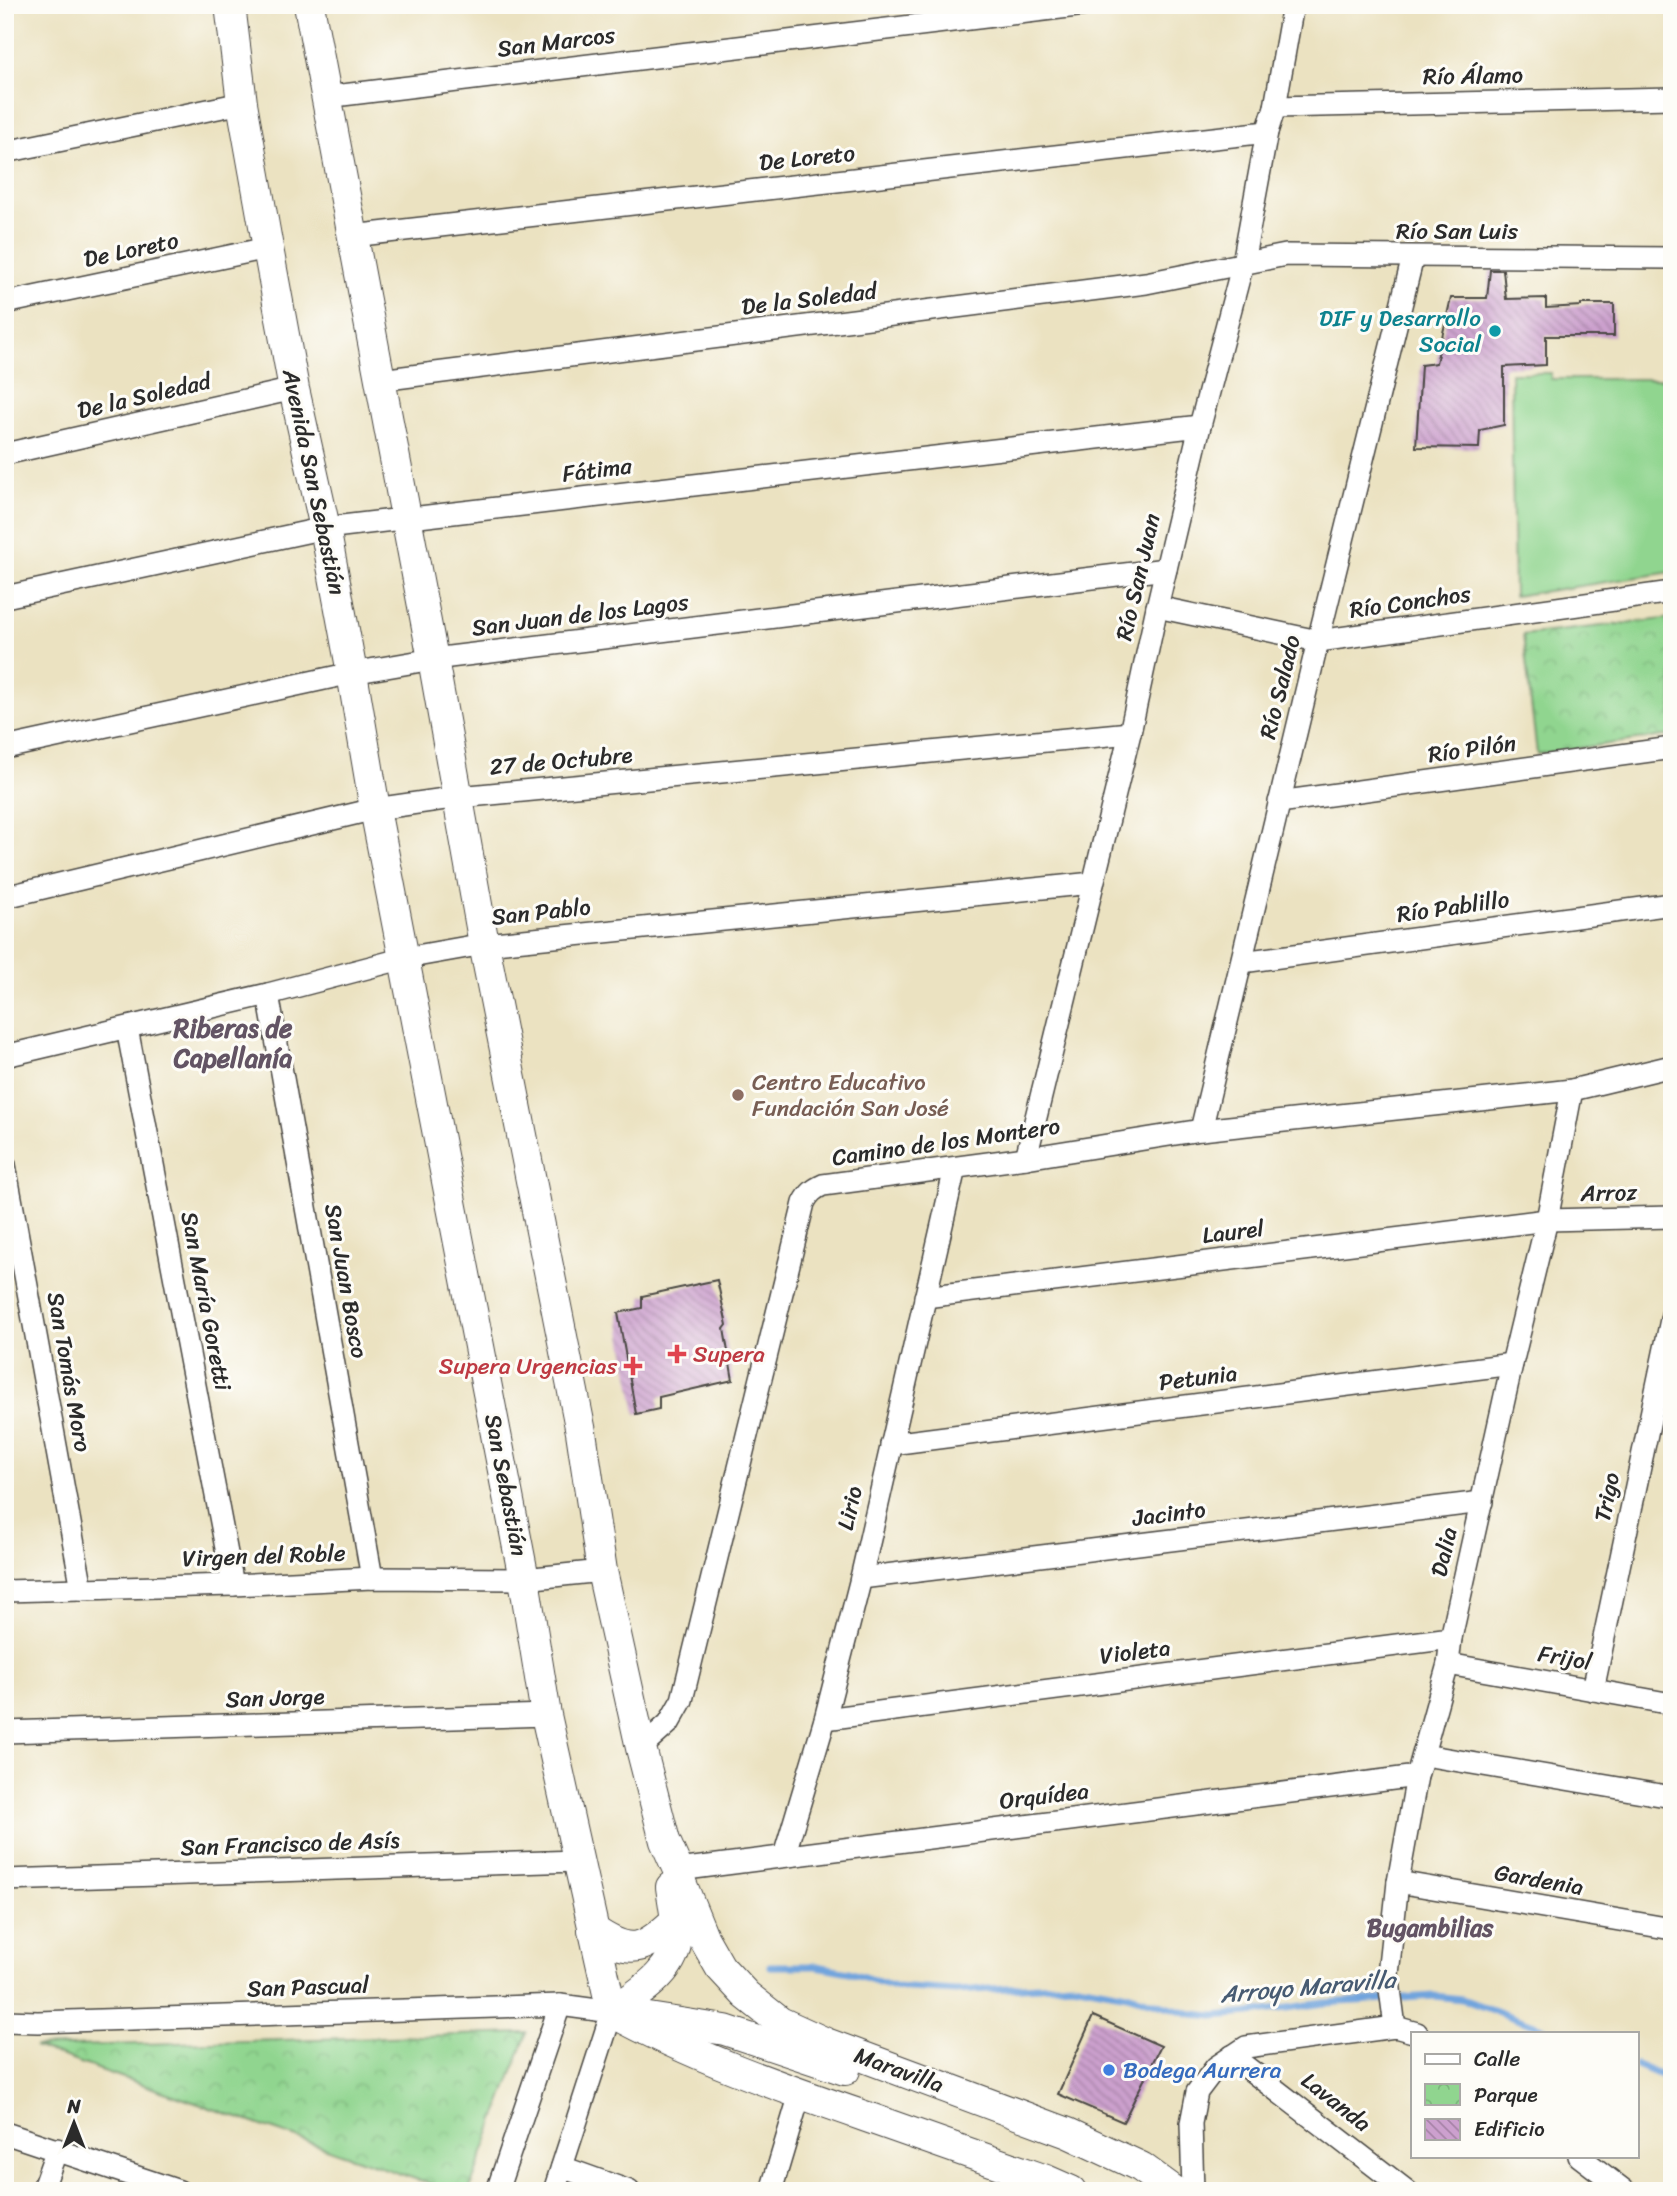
<svg xmlns="http://www.w3.org/2000/svg" width="1677" height="2196" font-family="Sriracha,sans-serif">
	<style>
		.park { fill: url(#park-crowns); stroke: #5e805d; stroke-width: 2 }
		.pitch { fill: #90d58f; stroke: #5e805d; stroke-width: 2 }
		.lines { fill: none; stroke-linecap: round; stroke-linejoin: round }
		.stream { stroke: #71a4dd; stroke-width: 7 }
		.building { fill: url(#building-back-hatch) }
		.street-casing { stroke: #484642; stroke-width: 24 }
		.secondary-casing { stroke: #484642; stroke-width: 32 }
		.street { stroke: #fff; stroke-width: 21 }
		.secondary { stroke: #fff; stroke-width: 30 }
		.culture-dot { fill: #0f9aa8; stroke: #fdfcf7; stroke-width: 2.5 }
		.education-dot { fill: #8d6e63; stroke: #fdfcf7; stroke-width: 2.5 }
		.health-dot { fill: #e0444e; stroke: #fdfcf7; stroke-width: 2.5 }
		.shop-dot { fill: #3f7fe0; stroke: #fdfcf7; stroke-width: 2.5 }
		.labels { text-anchor: middle; dominant-baseline: central; stroke-width: 6; stroke-linejoin: round; paint-order: stroke }
		.street-label { font-size: 23px; fill: #2b2b2b; stroke: #fdfcf7 }
		.culture-label { font-size: 23px; fill: #0d838f; stroke: #fdfcf7; text-anchor: end }
		.education-label { font-size: 23px; fill: #785e54; stroke: #fdfcf7; text-anchor: start }
		.health-label { font-size: 23px; fill: #be3a42; stroke: #fdfcf7; text-anchor: start }
		.shop-label { font-size: 23px; fill: #366cbe; stroke: #fdfcf7; text-anchor: start }
		.neighbourhood-label { font-size: 24px; font-weight: bold; fill: #635464; stroke: #fdfcf7 }
		.water-label { font-size: 24px; font-style: italic; fill: #475b72; stroke: #fdfcf7 }
		.quarter-label { font-size: 26px; font-weight: bold; fill: #635464; stroke: #fdfcf7 }
	</style>
	<defs>
		<pattern id="park-crowns" width="20" height="18" patternUnits="userSpaceOnUse" patternTransform="scale(1.75)"><rect width="20" height="18" fill="#90d58f"/><path d="M2 6a3 3 0 1 1 6 0M12 15a3 3 0 1 1 6 0" fill="none" stroke="#7cb77c"/></pattern>
		<pattern id="building-back-hatch" width="6" height="6" patternUnits="userSpaceOnUse" patternTransform="scale(1.75)"><rect width="6" height="6" fill="#cca0ce"/><path d="M-1 5l2 2M0 0l6 6M5-1l2 2" fill="none" stroke="#a683a7"/></pattern>
	</defs>
	<rect width="100%" height="100%" fill="#fdfcf7"/>
	<filter id="ink" filterUnits="userSpaceOnUse"><feTurbulence type="fractalNoise" baseFrequency=".0143" numOctaves="2"/><feDisplacementMap in="SourceGraphic" scale="14" xChannelSelector="R" yChannelSelector="G"/><feConvolveMatrix kernelMatrix="1 2 1 2 8 2 1 2 1" color-interpolation-filters="sRGB"/></filter>
	<filter id="wash" filterUnits="userSpaceOnUse"><feTurbulence type="fractalNoise" baseFrequency=".00686" numOctaves="4" result="noise"/><feDisplacementMap in="SourceGraphic" scale="28" xChannelSelector="R" yChannelSelector="G"/><feGaussianBlur stdDeviation="1.57" result="paint"/><feColorMatrix in="noise" values="0 0 0 0 0 0 0 0 0 0 0 0 0 0 0 0 0 1.4 0 .05"/><feComposite in="paint" operator="in"/></filter>
	<g filter="url(#wash)">
		<rect width="100%" height="100%" fill="#ebe2c1"/>
		<g class="park">
			<path d="M1672,618V735L1537,754L1523,635Z"/>
			<path d="M527,2033L469,2191H450L34,2047Z"/>
		</g>
		<path class="pitch" d="M1511,373H1551V379H1672V572L1514,596Z"/>
		<g class="lines">
			<g class="stream">
				<path d="M770,1966H817L849,1972L894,1987L956,1991L1073,1984L1127,1994L1192,2014L1214,2016L1249,2013L1325,2003L1434,1996L1462,1999L1556,2033"/>
				<path d="M1637,2065L1663,2076L1672,2077"/>
			</g>
		</g>
		<g id="blocks">
			<g class="building">
				<path d="M1490,270H1503L1506,299L1546,298V308L1581,306V304H1614V336H1546V365L1504,367V425L1480,430L1479,448L1416,447L1421,365L1436,363L1451,298H1487Z"/>
				<path d="M717,1280L727,1325L724,1329L733,1380L659,1397V1409L636,1414L618,1313L642,1308V1296Z"/>
				<path d="M1093,2016L1161,2046L1123,2122L1058,2094Z"/>
			</g>
		</g>
	</g>
	<g filter="url(#ink)">
		<use href="#blocks" fill-opacity="0" stroke="#484642" stroke-width="2"/>
		<g class="lines">
			<g class="street-casing">
				<g id="street">
					<path d="M326,97L1085,5"/>
					<path d="M1275,107L1672,98"/>
					<path d="M5,152L242,103"/>
					<path d="M352,236L1267,132"/>
					<path d="M5,303L268,248"/>
					<path d="M380,380L1146,283L1286,255L1672,258"/>
					<path d="M5,454L294,389"/>
					<path d="M5,597L325,528L1200,426"/>
					<path d="M1157,607L1318,641L1672,592"/>
					<path d="M5,748L352,673L433,659L1166,569"/>
					<path d="M1279,802L1672,748"/>
					<path d="M5,897L375,809L459,797L1130,733"/>
					<path d="M1242,962L1672,904"/>
					<path d="M268,994L372,1578"/>
					<path d="M127,1028L233,1585"/>
					<path d="M5,1056L268,994L405,958L484,944L1093,883"/>
					<path d="M1201,1130L1318,641L1413,257"/>
					<path d="M1026,1158L1130,733L1157,607L1200,426L1243,263L1267,132L1275,107L1293,5"/>
					<path d="M5,1165L82,1589"/>
					<path d="M925,1297L1547,1220L1672,1217"/>
					<path d="M891,1444L1512,1364"/>
					<path d="M861,1578L1482,1502"/>
					<path d="M5,1591L233,1585L372,1578L524,1579L602,1571"/>
					<path d="M1448,1664L1672,1704"/>
					<path d="M1593,1690L1672,1315"/>
					<path d="M825,1719L1451,1638"/>
					<path d="M5,1732L546,1715"/>
					<path d="M641,1748L669,1723L682,1700L804,1203C809,1193 814,1189 823,1185L1026,1158L1201,1130L1572,1090L1672,1066"/>
					<path d="M1424,1755L1672,1797"/>
					<path d="M784,1856L825,1719L861,1578L955,1168"/>
					<path d="M678,1870L1417,1776"/>
					<path d="M5,1880L577,1861"/>
					<path d="M1398,1882L1672,1929"/>
					<path d="M5,2021L38,2022L560,2005L612,2012L554,2191"/>
					<path d="M1395,2027L1388,1974L1398,1882L1417,1776L1448,1664L1451,1638L1512,1364L1547,1220L1572,1090"/>
					<path d="M1232,2056L1407,2191"/>
					<path d="M5,2133L179,2191"/>
					<path d="M1579,2156L1625,2191"/>
					<path d="M562,2167L629,2191"/>
					<path d="M42,2191L57,2149"/>
					<path d="M497,2191L560,2005"/>
					<path d="M771,2191L800,2094"/>
					<path d="M1193,2191L1191,2123L1197,2092L1216,2067L1246,2047L1395,2027L1417,2033"/>
				</g>
			</g>
			<g class="secondary-casing">
				<g id="secondary">
					<path d="M230,5L242,103L268,248L294,389L325,528L352,673L375,809L524,1579L546,1715L612,2012"/>
					<path d="M309,5L433,659L484,944L581,1432L602,1571L641,1748L665,1841L678,1870L682,1885L704,1939L720,1967L746,1995L780,2022L826,2043L1068,2133L1141,2167L1174,2191"/>
					<path d="M593,1930C631,1956 643,1951 675,1921"/>
					<path d="M612,2012C692,2056 777,2086 864,2116C924,2137 985,2159 1046,2180L1071,2191"/>
					<path d="M612,2012C638,1993 676,1972 677,1936C677,1920 673,1902 671,1887"/>
					<path d="M636,2016L725,2030L845,2070"/>
				</g>
			</g>
			<use href="#street" class="street"/>
			<use href="#secondary" class="secondary"/>
		</g>
	</g>
	<circle class="culture-dot" cx="1495" cy="331" r="7"/>
	<circle class="education-dot" cx="738" cy="1095" r="7"/>
	<g class="health-dot">
		<path d="M673.5 1343.5h7v7h7v7h-7v7h-7v-7h-7v-7h7z"/>
		<path d="M629.5 1355.5h7v7h7v7h-7v7h-7v-7h-7v-7h7z"/>
	</g>
	<circle class="shop-dot" cx="1109" cy="2070" r="7"/>
	<g class="labels">
		<g class="street-label">
			<text transform="translate(556 42) rotate(-7)">San Marcos</text>
			<text transform="translate(1473 76) rotate(-1)">Río Álamo</text>
			<text transform="translate(807 158) rotate(-6)">De Loreto</text>
			<text x="1457" y="231">Río San Luis</text>
			<text transform="translate(131 250) rotate(-12)">De Loreto</text>
			<text transform="translate(809 299) rotate(-7)">De la Soledad</text>
			<text transform="translate(144 396) rotate(-13)">De la Soledad</text>
			<text transform="translate(597 470) rotate(-7)">Fátima</text>
			<text transform="translate(314 482) rotate(78)">Avenida San Sebastián</text>
			<text transform="translate(1138 577) rotate(-77)">Río San Juan</text>
			<text transform="translate(1410 602) rotate(-8)">Río Conchos</text>
			<text transform="translate(580 615) rotate(-7)">San Juan de los Lagos</text>
			<text transform="translate(1280 687) rotate(-76)">Río Salado</text>
			<text transform="translate(1472 749) rotate(-8)">Río Pilón</text>
			<text transform="translate(561 761) rotate(-5)">27 de Octubre</text>
			<text transform="translate(1453 907) rotate(-8)">Río Pablillo</text>
			<text transform="translate(541 912) rotate(-6)">San Pablo</text>
			<text transform="translate(946 1142) rotate(-8)">Camino de los Montero</text>
			<text transform="translate(1609 1193) rotate(-1)">Arroz</text>
			<text transform="translate(1233 1232) rotate(-7)">Laurel</text>
			<text transform="translate(346 1281) rotate(80)">San Juan Bosco</text>
			<text transform="translate(206 1301) rotate(79)">San María Goretti</text>
			<text transform="translate(69 1372) rotate(80)">San Tomás Moro</text>
			<text transform="translate(1198 1378) rotate(-7)">Petunia</text>
			<text transform="translate(506 1485) rotate(79)">San Sebastián</text>
			<text transform="translate(1607 1497) rotate(-78)">Trigo</text>
			<text transform="translate(850 1508) rotate(-77)">Lirio</text>
			<text transform="translate(1169 1514) rotate(-7)">Jacinto</text>
			<text transform="translate(1444 1552) rotate(-77)">Dalia</text>
			<text transform="translate(264 1556) rotate(-2)">Virgen del Roble</text>
			<text transform="translate(1135 1652) rotate(-7)">Violeta</text>
			<text transform="translate(1565 1658) rotate(10)">Frijol</text>
			<text transform="translate(275 1698) rotate(-2)">San Jorge</text>
			<text transform="translate(1044 1796) rotate(-7)">Orquídea</text>
			<text transform="translate(290 1844) rotate(-2)">San Francisco de Asís</text>
			<text transform="translate(1539 1880) rotate(10)">Gardenia</text>
			<text transform="translate(308 1987) rotate(-2)">San Pascual</text>
			<text transform="translate(899 2070) rotate(20)">Maravilla</text>
			<text transform="translate(1336 2102) rotate(38)">Lavanda</text>
		</g>
		<g class="culture-label">
			<text x="1481" y="318">DIF y Desarrollo<tspan x="1481" dy="26">Social</tspan></text>
		</g>
		<g class="education-label">
			<text x="752" y="1082">Centro Educativo<tspan x="752" dy="26">Fundación San José</tspan></text>
		</g>
		<g class="health-label">
			<text x="693" y="1354">Supera</text>
			<text x="617" y="1366" text-anchor="end">Supera Urgencias</text>
		</g>
		<g class="shop-label">
			<text x="1123" y="2070">Bodega Aurrera</text>
		</g>
		<g class="neighbourhood-label">
			<text x="1430" y="1928">Bugambilias</text>
		</g>
		<g class="water-label">
			<text transform="translate(1308 1987) rotate(-5)">Arroyo Maravilla</text>
		</g>
		<g class="quarter-label">
			<text x="233" y="1028">Riberas de<tspan x="233" dy="30">Capellanía</tspan></text>
		</g>
	</g>
	<rect width="1677" height="2196" fill="none" stroke="#fdfcf7" stroke-width="28"/>
	<rect x="1411" y="2032" width="228" height="126" fill="#fdfcf7" stroke="#a9a8a5" stroke-width="2"/>
	<rect x="1425" y="2054" width="35" height="10" fill="#ffffff" stroke="#a9a8a5" stroke-width="2"/>
	<text x="1474" y="2066" font-size="21" fill="#2b2b2b">Calle</text>
	<rect x="1425" y="2084" width="35" height="21" fill="url(#park-crowns)" stroke="#a9a8a5" stroke-width="2"/>
	<text x="1474" y="2102" font-size="21" fill="#2b2b2b">Parque</text>
	<rect x="1425" y="2119" width="35" height="21" fill="url(#building-back-hatch)" stroke="#a9a8a5" stroke-width="2"/>
	<text x="1474" y="2136" font-size="21" fill="#2b2b2b">Edificio</text>
	<g transform="translate(74 2123)" stroke="#fdfcf7" stroke-width="5" paint-order="stroke">
	<path d="M0-5L12 26L0 18L-12 26Z" fill="#2b2b2b"/>
	<text y="-10" font-size="19" font-weight="bold" text-anchor="middle" fill="#2b2b2b">N</text>
	</g>
</svg>
